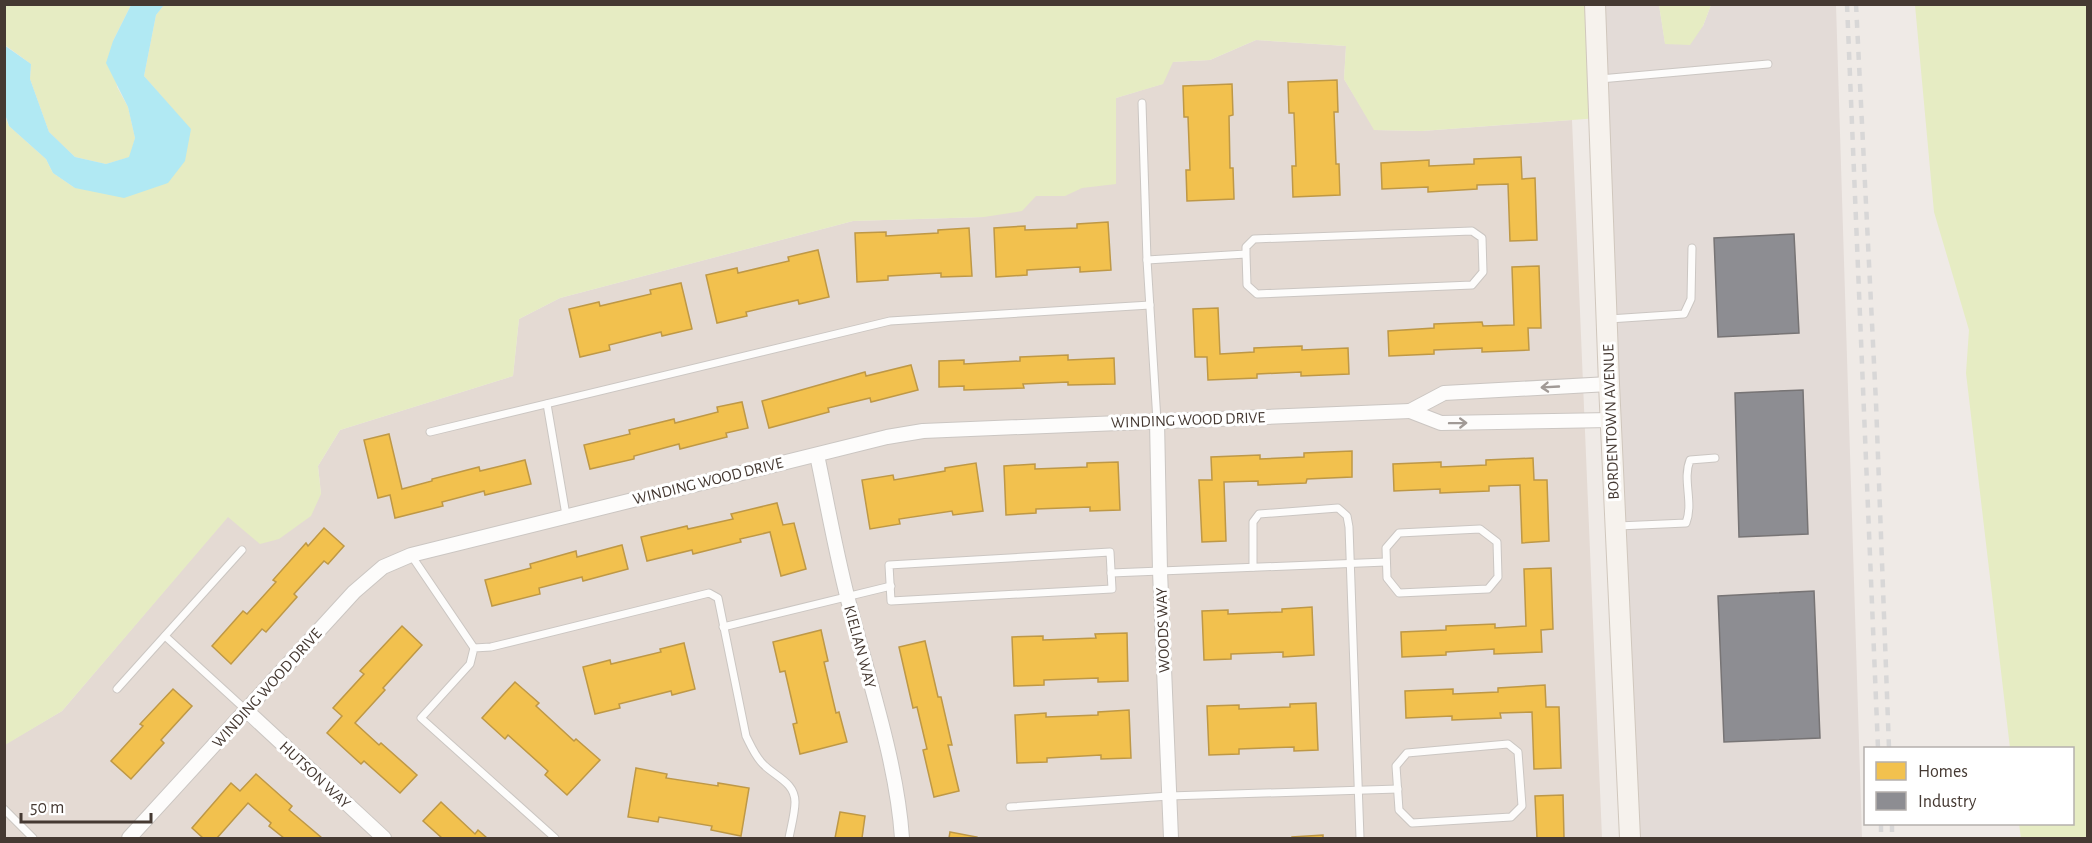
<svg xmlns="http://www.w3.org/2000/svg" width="2092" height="843" font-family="'Alegreya Sans',sans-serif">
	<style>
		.residential { fill: #e4dad3 }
		.industrial { fill: #e3dbd7 }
		.green { fill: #e6ecc3 }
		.water { fill: #b1e9f3 }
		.homes { fill: #f2c14e; stroke: #be9846; stroke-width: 1.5 }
		.industry { fill: #8d8d92; stroke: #777475; stroke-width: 1.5 }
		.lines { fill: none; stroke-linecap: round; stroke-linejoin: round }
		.service-casing { stroke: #cbc6c2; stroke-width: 9 }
		.minor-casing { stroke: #cbc6c2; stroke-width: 16 }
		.secondary-casing { stroke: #d0c7bd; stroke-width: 22 }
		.service { stroke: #fdfcfb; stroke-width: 7 }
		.minor { stroke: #fdfcfb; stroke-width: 14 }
		.secondary { stroke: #f6f2ed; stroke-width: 20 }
		.rail { stroke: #d8d7d7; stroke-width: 4.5; stroke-dasharray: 8 8; stroke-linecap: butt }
		.oneway { stroke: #a19a96 }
		.labels { text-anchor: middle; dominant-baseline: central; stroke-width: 6; stroke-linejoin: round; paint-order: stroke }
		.street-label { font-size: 16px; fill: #453932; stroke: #fff }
	</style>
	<rect width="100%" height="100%" fill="#efeae6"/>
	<path class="residential" d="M1033,4L1116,98L1162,84L1172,62L1210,60L1256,40L1346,46L1344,79L1375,130L1422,131L1572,120L1602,838H5L4,745L62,711L228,516L321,494L318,466L340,430L513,376L519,319L560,298L853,221L984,217Z"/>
	<path class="industrial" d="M1595,5H1659L1665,43L1703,26L1711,5H1836L1862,838H1630Z"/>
	<g class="green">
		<path d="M1595,4L1599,118L1422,131L1374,130L1344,79L1346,46L1256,40L1210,60L1173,62L1163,84L1116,98V184L1082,188L1065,196H1036L1022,211L984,217L853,221L560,298L519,319L513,376L340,430L318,466L321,494L311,516L279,539L260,544L228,517L62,711L5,745L4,114L9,126L46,159L53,173L75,188L191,130L144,76L156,15L164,5Z"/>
		<path d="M4,5H131L113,41L117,87L128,107L135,138L130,157L106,164L75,157L49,132L30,79L31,64L5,45Z"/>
		<path d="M1659,5V4L1711,5L1703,26L1690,45L1665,44Z"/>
		<path d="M1915,5H2087V838H2021L2019,824H2072V748H2010L1966,373L1969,330L1934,212Z"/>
	</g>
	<path class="water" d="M131,5H164L156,15L144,76L191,129L185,161L168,183L124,198L75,188L53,173L46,159L9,126L5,114L4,45L31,64L30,79L49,132L75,157L106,164L129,157L135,138L128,107L106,63L113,41Z"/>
	<g class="homes">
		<path d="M1337,80L1338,112H1334L1336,164H1339L1340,195L1293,197L1292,166H1296L1294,113H1289L1288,82Z"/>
		<path d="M1232,84L1233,115L1229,116L1230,168H1233L1234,199L1187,201L1186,170H1190L1188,117H1184L1183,86Z"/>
		<path d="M1521,157L1522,179L1535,178L1537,240L1510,241L1508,184L1477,185V189L1428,192V187L1382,189L1381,163L1429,160V166L1474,164V159Z"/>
		<path d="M1108,222L1111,270L1080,272V267L1027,270V275L996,277L994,228L1025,226V230L1077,228V224Z"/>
		<path d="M969,228L972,276L941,277V273L888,276V280L857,282L855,233L886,232V236L938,233V230Z"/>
		<path d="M818,250L829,297L799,304L798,300L746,312L747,316L717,323L706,275L737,268L738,273L789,261L788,257Z"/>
		<path d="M1539,266L1541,328H1528L1529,350L1482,352V348L1434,350V354L1389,356L1388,331L1434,328V324L1482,322L1483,326L1514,325L1512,267Z"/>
		<path d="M681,283L692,329L662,336L661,332L609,345L610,350L580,357L569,309L599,302L600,306L651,294L650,290Z"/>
		<path d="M1218,308L1220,354L1254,352V348L1302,346V350L1348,348L1349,374L1301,376V372L1257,374V378L1208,380L1207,357H1195L1193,309Z"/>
		<path d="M1068,355V360L1114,358L1115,384L1068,385V382L1023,384L1024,388L964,390V386L939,387V361L964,360V364L1020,361V357Z"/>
		<path d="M911,365L918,390L871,402L870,398L828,408L829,412L769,428L762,401L865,372L866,376Z"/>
		<path d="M742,402L748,428L726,433L727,437L680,449L679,444L634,456V459L590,469L584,445L630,434L629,430L674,419L675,423L718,412L717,407Z"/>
		<path d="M389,434L402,489L432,481V479L479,467L480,471L525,460L531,484L485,495L484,491L442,502L443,506L395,518L390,495L378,498L364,440Z"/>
		<path d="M1352,451V477L1307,479L1306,483L1258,485V481L1224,482L1226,541L1202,542L1199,480H1212L1211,457L1260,455V459L1304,457V453Z"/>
		<path d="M1533,458L1534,480H1547L1549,541L1522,543L1520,485L1489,486V491L1440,493V489L1394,491L1393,464L1441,462V467L1486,465V460Z"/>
		<path d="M1118,462L1120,510L1090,511V507L1036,509V513L1006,515L1004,466L1035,464V469L1087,467V463Z"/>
		<path d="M976,463L983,511L953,515L952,511L899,519L900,524L870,529L862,480L893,475L894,480L945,471V468Z"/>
		<path d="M777,503L783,525L794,523L806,569L781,576L770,532L740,539L741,542L693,554L692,550L647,561L641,537L687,526L688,529L733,519L731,514Z"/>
		<path d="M324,528L344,546L328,564L324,561L294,594L297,597L266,632L262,629L231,664L212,646L243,611L247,614L276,582L273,580L306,543L308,546Z"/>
		<path d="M622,545L628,569L583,581L582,577L539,588L540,594L492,606L485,580L531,568L530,564L576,551L577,557Z"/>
		<path d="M1551,568L1553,629L1541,630L1542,652L1494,654V649L1446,652V655L1402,657L1401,632L1446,630V626L1495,624V628L1526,626L1524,569Z"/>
		<path d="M1312,607L1314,655L1283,657V652L1231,654V659L1204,660L1202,611L1228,610V614L1282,612V609Z"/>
		<path d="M402,626L422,645L383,688L385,690L355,723L379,745L381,743L417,775L400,793L364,761L361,764L327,733L342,716L333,708L364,674L360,671Z"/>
		<path d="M821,630L828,661L824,662L836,713L839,712L847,742L800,754L793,724L797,723L785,671L780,672L773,642Z"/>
		<path d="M1127,633L1128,681L1098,682V678L1044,680V685L1014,686L1012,637L1043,636V640L1096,638L1095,634Z"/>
		<path d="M925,641L938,697H941L952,745H948L959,791L934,797L923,750L927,749L917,707L913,708L899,647Z"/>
		<path d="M684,643L695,689L672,695L671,691L619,704L620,708L595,714L583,667L610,660L611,664L661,652L660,649Z"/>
		<path d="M515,682L539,703L536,706L574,741L576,739L600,760L567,795L545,775L548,771L508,735L505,739L482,718Z"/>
		<path d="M1545,685L1546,707H1559L1561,768L1534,769L1532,712L1500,713L1501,718L1452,720V716L1406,718L1405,691L1453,689V694L1498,692V688Z"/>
		<path d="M173,689L192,706L161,740L164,743L131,779L111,761L143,726L140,724Z"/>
		<path d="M1316,703L1318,750L1294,751V747L1239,749V754L1209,755L1207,706L1239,705V709L1290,707V704Z"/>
		<path d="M1129,710L1131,758L1101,759V755L1047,758V762L1017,763L1015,715L1046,713V717L1098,715V712Z"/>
		<path d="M636,768L667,774L666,778L718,786V783L749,788L741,836L711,830L712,826L659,817L658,822L628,817Z"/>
		<path d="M256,774L292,806L289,810L322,838H284L269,826L271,823L248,803L217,838H203L192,828L231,783L240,791Z"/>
		<path d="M1563,795L1564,838H1537L1535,796Z"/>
		<path d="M441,802L475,834L478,830L487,838H442L423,821Z"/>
		<path d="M840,812L865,816L862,838H835Z"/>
		<path d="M950,832L977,837V838H949Z"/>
		<path d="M1323,835V838H1292V837Z"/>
	</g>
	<g class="industry">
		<path d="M1794,234L1799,333L1718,337L1714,238Z"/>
		<path d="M1803,390L1808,534L1739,537L1735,393Z"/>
		<path d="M1814,591L1820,738L1724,742L1718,596Z"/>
	</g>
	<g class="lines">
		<g class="service-casing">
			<g id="service">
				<path d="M1600,79L1768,64"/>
				<path d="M1142,103L1147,260L1157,421"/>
				<path d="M1147,260L1246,254V247L1254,239L1472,231L1482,238L1483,272L1472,285L1257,294L1247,285L1246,254"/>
				<path d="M1609,319L1684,314L1691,299L1692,248"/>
				<path d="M547,404L566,515"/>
				<path d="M430,432L890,321L1150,305"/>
				<path d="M1618,526L1686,523C1694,502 1682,480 1690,460L1715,458"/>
				<path d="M1480,529L1497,542L1498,577L1488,589L1399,593L1387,578L1386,548L1399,533Z"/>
				<path d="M1110,552L1112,589L891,601L889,565Z"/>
				<path d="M411,555L474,648"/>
				<path d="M1253,567V522L1259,514L1338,508L1347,516L1349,527L1360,838"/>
				<path d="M1111,573L1386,562"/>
				<path d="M723,627L891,586"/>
				<path d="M165,636L247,711"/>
				<path d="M117,689L242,550"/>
				<path d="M1508,744L1518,752L1522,806L1511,817L1412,823L1399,810L1396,766L1407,753Z"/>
				<path d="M1010,807L1169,796L1398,789"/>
				<path d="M4,809L33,838"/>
				<path d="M555,838L421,718L470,664L474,648L491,647L709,593L718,598L746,736C751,746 755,756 763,764C774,776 795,782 795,802C795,813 791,827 789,838"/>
			</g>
		</g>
		<g class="minor-casing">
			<g id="minor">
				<path d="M1609,384L1444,393L1410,411L1441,423L1611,420"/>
				<path d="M1157,421L1160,571L1171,838"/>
				<path d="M817,455C828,507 837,560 851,611C870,684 897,764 902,838"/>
				<path d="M247,711L384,838"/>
				<path d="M129,838L354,592L383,567L411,555L887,437L923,431L1410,411"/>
			</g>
		</g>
		<g class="secondary-casing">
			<path id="secondary" d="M1595,4L1609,384L1630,838"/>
		</g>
		<use href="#service" class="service"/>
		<use href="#minor" class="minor"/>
		<use href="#secondary" class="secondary"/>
		<g class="rail">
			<path d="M1847,4L1878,748"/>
			<path d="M1856,4L1876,403L1889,748"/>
			<path d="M1881,824V838"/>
			<path d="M1892,824V838"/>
		</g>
	</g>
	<defs><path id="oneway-shaft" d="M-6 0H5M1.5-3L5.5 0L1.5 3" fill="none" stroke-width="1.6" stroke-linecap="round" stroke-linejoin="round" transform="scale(1.5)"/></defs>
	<g class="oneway">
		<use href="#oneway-shaft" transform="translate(1550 387) rotate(177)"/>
		<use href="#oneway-shaft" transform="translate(1458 423) rotate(-1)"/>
	</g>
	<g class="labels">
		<g class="street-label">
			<text transform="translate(1188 420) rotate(-2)">WINDING WOOD DRIVE</text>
			<text transform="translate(1611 422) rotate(-92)">BORDENTOWN AVENUE</text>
			<text transform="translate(708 481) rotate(-14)">WINDING WOOD DRIVE</text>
			<text transform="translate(1163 630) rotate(-92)">WOODS WAY</text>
			<text transform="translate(860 647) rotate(75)">KIELIAN WAY</text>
			<text transform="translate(267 688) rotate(-48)">WINDING WOOD DRIVE</text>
			<text transform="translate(315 775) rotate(43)">HUTSON WAY</text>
		</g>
	</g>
	<rect width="2092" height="843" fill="none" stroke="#453932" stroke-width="12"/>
	<rect x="1864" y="747" width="210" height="78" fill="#ffffff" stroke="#b5b0ad" stroke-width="1.5"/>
	<rect x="1876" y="762" width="30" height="18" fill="#f2c14e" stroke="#b5b0ad" stroke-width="1.5"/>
	<text x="1918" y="777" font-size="18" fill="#453932">Homes</text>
	<rect x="1876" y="792" width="30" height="18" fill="#8d8d92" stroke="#b5b0ad" stroke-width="1.5"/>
	<text x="1918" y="807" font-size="18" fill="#453932">Industry</text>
	<path d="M21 813v9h130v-9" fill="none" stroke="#453932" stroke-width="3"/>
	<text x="30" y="813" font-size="18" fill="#453932" stroke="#ffffff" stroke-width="4.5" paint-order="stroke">50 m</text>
</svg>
